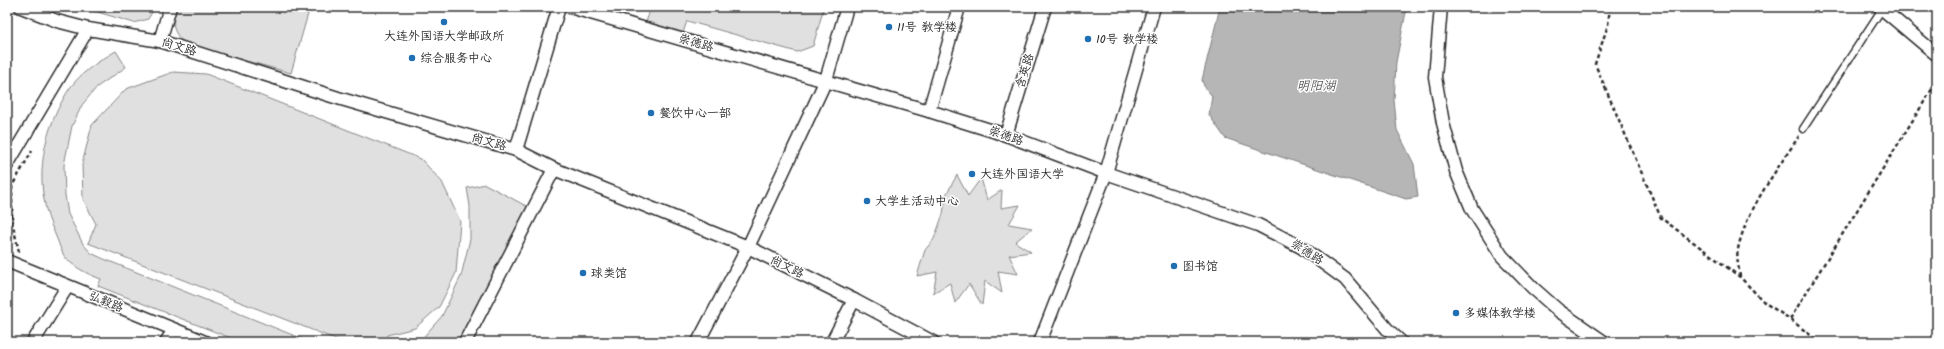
<svg xmlns="http://www.w3.org/2000/svg" width="1944" height="349" font-family="Kalam,'LXGW WenKai TC',sans-serif">
	<style>
		.green { fill: #e0e0e0; stroke: #868686 }
		.water { fill: #b6b6b6; stroke: #7e7e7e }
		.lines { fill: none; stroke-linecap: round; stroke-linejoin: round }
		.lane-casing { stroke: #2b2b2b; stroke-width: 9 }
		.street-casing { stroke: #2b2b2b; stroke-width: 15 }
		.path { stroke: #2b2b2b; stroke-width: 2.5; stroke-dasharray: 4 3; stroke-linecap: butt }
		.lane { stroke: #fff; stroke-width: 6 }
		.street { stroke: #fff; stroke-width: 12 }
		.poi-dot { fill: #1f6fb2; stroke: #fff; stroke-width: 1.5 }
		.labels { text-anchor: middle; dominant-baseline: central; stroke-width: 3; stroke-linejoin: round; paint-order: stroke }
		.poi-label { font-size: 12px; fill: #2b2b2b; stroke: #fff; text-anchor: start }
		.street-label { font-size: 12px; fill: #2b2b2b; stroke: #fff }
		.water-label { font-size: 13px; font-style: italic; fill: #5c5c5c; stroke: #fff }
	</style>
	<rect width="100%" height="100%" fill="#fff"/>
	<filter id="ink" filterUnits="userSpaceOnUse"><feTurbulence type="fractalNoise" baseFrequency=".025" numOctaves="2"/><feDisplacementMap in="SourceGraphic" scale="8" xChannelSelector="R" yChannelSelector="G"/><feConvolveMatrix kernelMatrix="1 2 1 2 8 2 1 2 1" color-interpolation-filters="sRGB"/></filter>
	<g filter="url(#ink)">
		<g class="green">
			<path d="M81,7H155L148,19L134,23Z"/>
			<path d="M177,7H310L291,73L188,45C172,34 171,25 177,7Z"/>
			<path d="M651,7H824L813,46L797,52L687,21L683,33L646,22Z"/>
			<path d="M116,51L126,67L97,87L82,105L72,126L64,165L65,195L68,214L83,244L91,253L104,259L310,342H241L98,286L101,279C89,275 69,265 63,254C60,248 58,241 55,234C33,188 40,138 66,94C77,75 97,62 116,51Z"/>
			<path d="M173,72L206,74L421,159L442,182L460,221L456,273L439,307L415,328L387,335L383,342H343L88,243L96,224L83,199L82,164L92,125L126,89Z"/>
			<path d="M957,175L968,196L981,178L987,200L1002,190L1001,208L1020,205L1009,224L1032,228L1015,242L1031,252L1009,255L1018,274L998,271L1002,293L985,281L982,305L969,284L955,303L950,283L933,293L937,272L917,276L925,250L934,239L943,214L946,195Z"/>
			<path d="M485,184L528,207L458,342H419L442,316L461,276L470,239V206L467,188Z"/>
		</g>
		<path class="water" d="M1220,7H1407L1396,62L1394,100L1397,130L1414,164L1418,197L1406,199L1225,138L1209,115L1212,96L1204,86L1202,80Z"/>
		<g class="lines">
			<g class="lane-casing">
				<path id="lane" d="M1803,129L1882,9"/>
			</g>
			<g class="street-casing">
				<g id="street">
					<path d="M21,7L57,21L88,29L160,41L338,98L516,150L554,169L748,247L854,300L933,342"/>
					<path d="M570,7L929,111L1006,135L1106,173L1258,225L1301,247L1345,279L1388,330L1401,342"/>
					<path d="M1441,7L1435,77L1443,123L1456,171L1472,209L1502,256L1533,288L1559,311L1604,342"/>
					<path d="M1880,7L1937,55"/>
					<path d="M160,41L170,7"/>
					<path d="M929,111L959,7"/>
					<path d="M1006,135L1045,7"/>
					<path d="M516,150L559,7"/>
					<path d="M7,165L88,29"/>
					<path d="M7,261L205,342"/>
					<path d="M33,342L67,287"/>
					<path d="M166,342L174,330"/>
					<path d="M465,342L554,169"/>
					<path d="M698,342L748,247L826,80L847,7"/>
					<path d="M832,342L854,300"/>
					<path d="M1040,342L1106,173L1154,7"/>
				</g>
			</g>
			<g class="path">
				<path d="M1610,7L1608,25L1595,64L1661,218L1740,277L1765,303L1790,319L1819,342"/>
				<path d="M19,252L12,221V186L32,151"/>
				<path d="M1740,277C1739,268 1736,257 1738,249C1746,210 1777,170 1799,136"/>
				<path d="M1790,319L1937,81"/>
			</g>
			<use href="#lane" class="lane"/>
			<use href="#street" class="street"/>
		</g>
	</g>
	<g class="poi-dot">
		<circle cx="444" cy="22" r="4"/>
		<circle cx="889" cy="27" r="4"/>
		<circle cx="1088" cy="39" r="4"/>
		<circle cx="412" cy="58" r="4"/>
		<circle cx="651" cy="113" r="4"/>
		<circle cx="972" cy="174" r="4"/>
		<circle cx="867" cy="201" r="4"/>
		<circle cx="1174" cy="266" r="4"/>
		<circle cx="583" cy="273" r="4"/>
		<circle cx="1456" cy="313" r="4"/>
	</g>
	<g class="labels">
		<g class="poi-label">
			<text x="897" y="27">11号 教学楼</text>
			<text x="444" y="36" text-anchor="middle">大连外国语大学邮政所</text>
			<text x="1096" y="39">10号 教学楼</text>
			<text x="420" y="58">综合服务中心</text>
			<text x="659" y="113">餐饮中心一部</text>
			<text x="980" y="174">大连外国语大学</text>
			<text x="875" y="201">大学生活动中心</text>
			<text x="1182" y="266">图书馆</text>
			<text x="591" y="273">球类馆</text>
			<text x="1464" y="313">多媒体教学楼</text>
		</g>
		<g class="street-label">
			<text transform="translate(696 43) rotate(16)">崇德路</text>
			<text transform="translate(179 47) rotate(17)">尚文路</text>
			<text transform="translate(1025 71) rotate(-73)">含英路</text>
			<text transform="translate(1006 136) rotate(19)">崇德路</text>
			<text transform="translate(489 142) rotate(16)">尚文路</text>
			<text transform="translate(1307 252) rotate(33)">崇德路</text>
			<text transform="translate(787 267) rotate(26)">尚文路</text>
			<text transform="translate(106 302) rotate(22)">弘毅路</text>
		</g>
		<g class="water-label">
			<text x="1316" y="86">明阳湖</text>
		</g>
	</g>
	<rect width="1944" height="349" fill="none" stroke="#fff" stroke-width="24"/>
	<rect x="12" y="12" width="1920" height="325" fill="none" stroke="#2b2b2b" stroke-width="1.5" filter="url(#ink)"/>
</svg>
